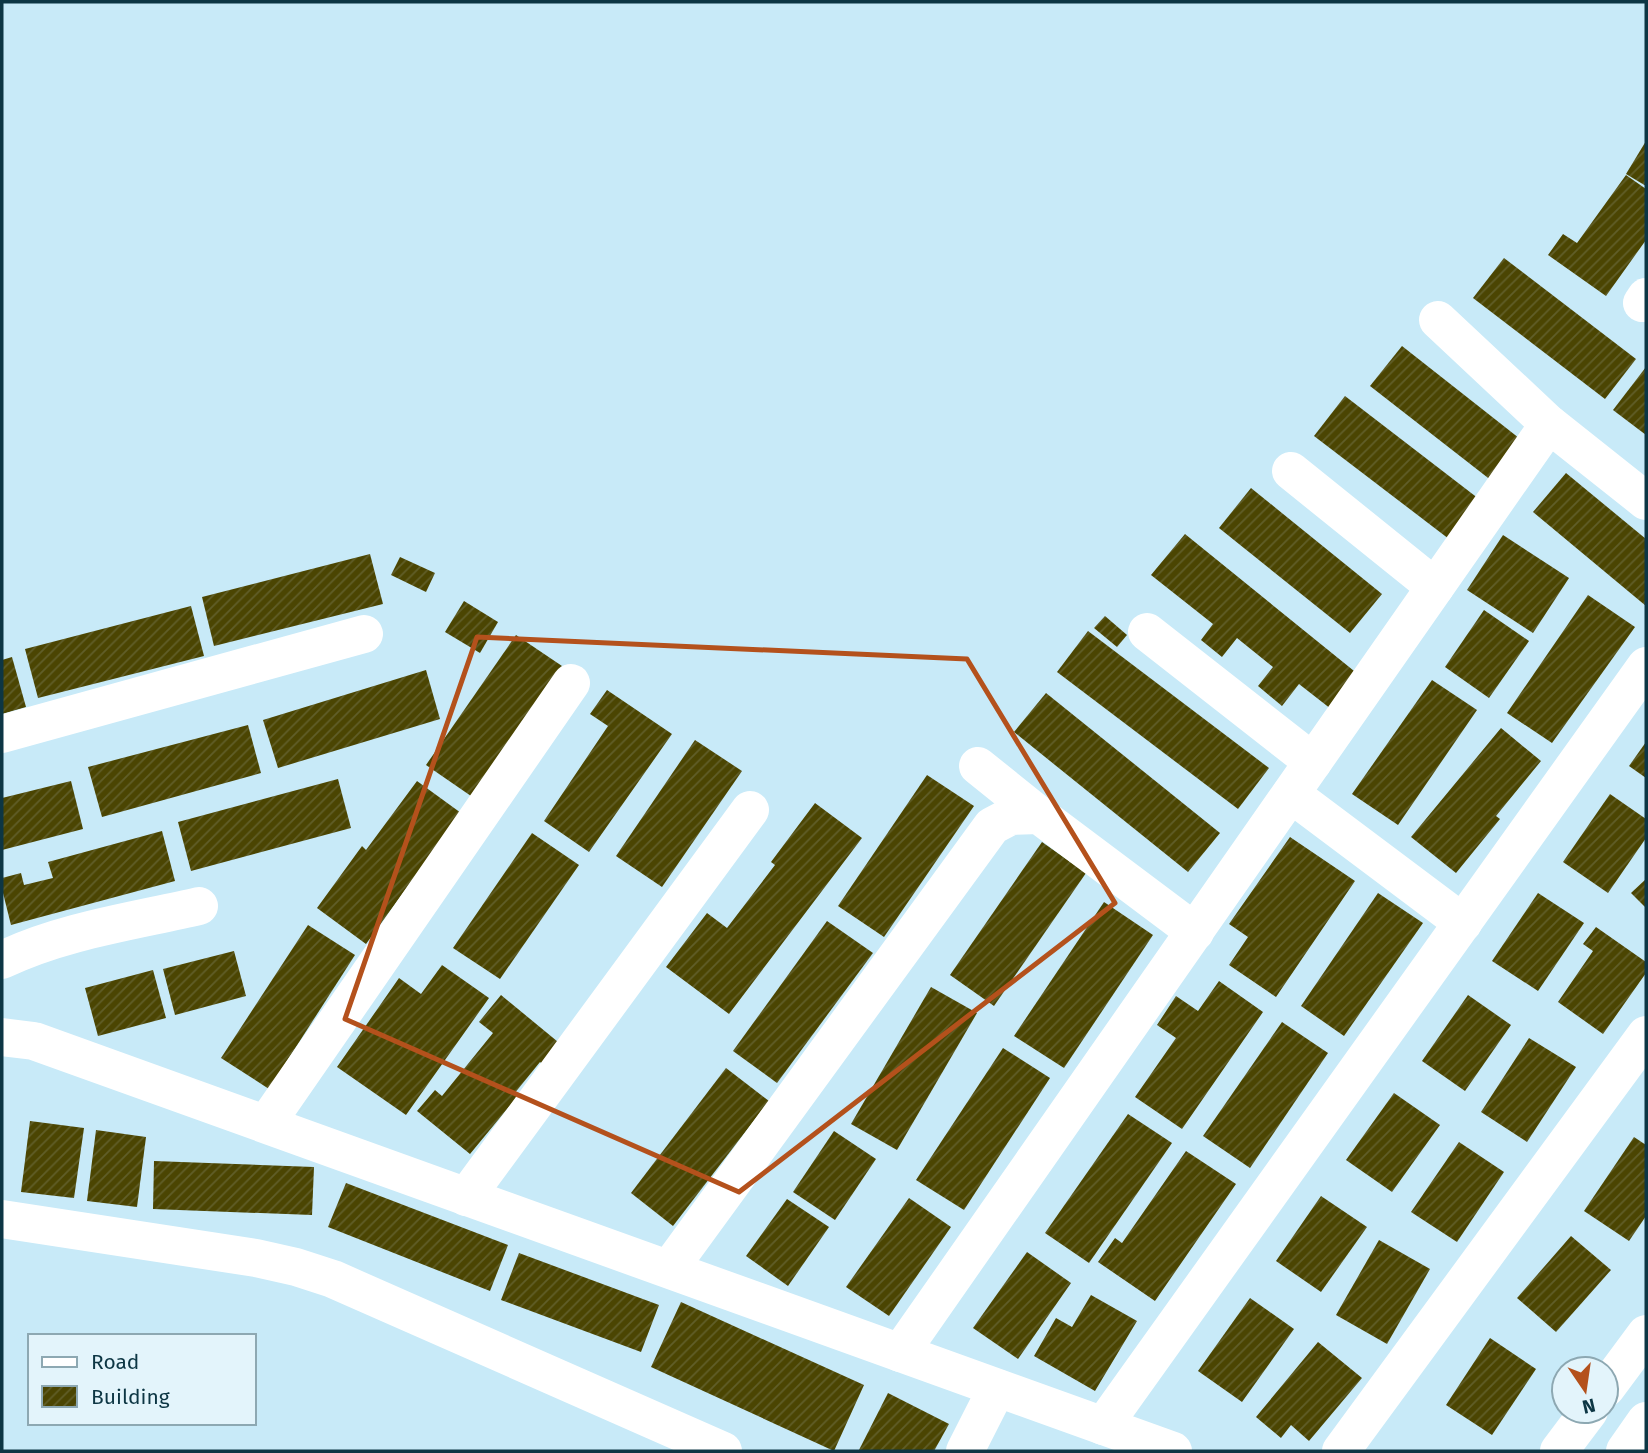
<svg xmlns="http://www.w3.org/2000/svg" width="1648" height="1453" font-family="'Fira Sans',sans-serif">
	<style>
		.building { fill: url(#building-hatch) }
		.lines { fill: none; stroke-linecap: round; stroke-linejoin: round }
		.minor { stroke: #fff; stroke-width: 38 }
		.marked { fill: none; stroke: #b4511c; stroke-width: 5; stroke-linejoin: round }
	</style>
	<defs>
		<pattern id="building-hatch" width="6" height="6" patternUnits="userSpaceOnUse" patternTransform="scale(1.75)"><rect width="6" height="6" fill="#4b4502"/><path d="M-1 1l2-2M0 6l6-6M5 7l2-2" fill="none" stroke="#605e29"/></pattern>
	</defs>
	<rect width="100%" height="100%" fill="#c8eaf8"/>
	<g class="building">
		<path d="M1646,141V186L1626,174Z"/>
		<path d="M1626,175L1646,189V240L1606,296L1548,255L1563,234L1577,243Z"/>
		<path d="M1504,258L1636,359L1605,399L1473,298Z"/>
		<path d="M1402,346L1524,442L1492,481L1370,386Z"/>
		<path d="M1646,367V435L1613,410Z"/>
		<path d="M1345,396L1479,499L1449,539L1314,436Z"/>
		<path d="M1566,473L1646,539V606L1533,512Z"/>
		<path d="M1251,488L1382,594L1350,633L1219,528Z"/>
		<path d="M1185,534L1359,675L1331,709L1299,684L1282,706L1258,686L1273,667L1237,638L1222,657L1201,640L1213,624L1151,575Z"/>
		<path d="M1503,535L1569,578L1533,633L1467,590Z"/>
		<path d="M370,554L383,604L214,646L202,597Z"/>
		<path d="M400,557L435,573L426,592L391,575Z"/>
		<path d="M1588,595L1635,627L1552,743L1507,713Z"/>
		<path d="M464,601L498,622L480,653L445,632Z"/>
		<path d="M191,606L204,656L38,698L25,649Z"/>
		<path d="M1484,610L1529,641L1489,698L1445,667Z"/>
		<path d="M1105,616L1127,635L1117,647L1094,628Z"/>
		<path d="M1088,631L1269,768L1238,809L1057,672Z"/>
		<path d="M516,635L562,666L471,796L426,765Z"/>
		<path d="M12,657L26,707L2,714V660Z"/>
		<path d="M426,670L440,719L278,768L263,720Z"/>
		<path d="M1432,680L1477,710L1398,825L1352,794Z"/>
		<path d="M607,690L672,734L589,852L544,821L608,726L590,714Z"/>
		<path d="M1046,693L1220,833L1188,872L1014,732Z"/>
		<path d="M248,725L261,773L102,817L88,767Z"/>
		<path d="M1501,728L1541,761L1496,816L1500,819L1456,873L1411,837Z"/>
		<path d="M695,740L742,771L662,887L616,856Z"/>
		<path d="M1646,742V778L1629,766Z"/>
		<path d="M927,775L974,806L884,937L838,906Z"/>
		<path d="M338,779L351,828L191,871L178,822Z"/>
		<path d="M71,781L83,829L2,850V798Z"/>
		<path d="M417,781L461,813L366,944L317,908L362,846L366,850Z"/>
		<path d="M1610,794L1646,819V838L1608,893L1563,862Z"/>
		<path d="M815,803L862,838L729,1014L666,967L707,913L727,928L775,865L771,862Z"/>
		<path d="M162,831L175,881L11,925L2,889V878L21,873L24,885L53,878L48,862Z"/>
		<path d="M532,833L579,865L500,979L453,948Z"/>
		<path d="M1290,837L1355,881L1276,997L1229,965L1248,937L1229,924Z"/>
		<path d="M1042,842L1086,873L994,1006L950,975Z"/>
		<path d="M1646,879V908L1631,893Z"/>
		<path d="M1378,893L1423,923L1344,1036L1301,1006Z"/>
		<path d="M1538,893L1584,923L1538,991L1492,961Z"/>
		<path d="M1104,902L1153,935L1064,1068L1014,1036Z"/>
		<path d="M827,921L873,953L777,1083L733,1051Z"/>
		<path d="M308,925L355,955L269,1089L221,1058Z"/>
		<path d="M1596,927L1646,962V973L1603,1034L1558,1002L1593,951L1583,944Z"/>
		<path d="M234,951L246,996L175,1015L163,969Z"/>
		<path d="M442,965L489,998L406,1115L337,1067L399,978L421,994Z"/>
		<path d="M153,970L166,1018L98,1036L85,988Z"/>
		<path d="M1219,981L1263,1012L1182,1129L1135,1097L1176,1038L1157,1025L1176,996L1198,1011Z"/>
		<path d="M931,987L977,1013L897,1150L851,1124Z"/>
		<path d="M501,995L569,1051L552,1072L540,1062L514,1094L517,1097L470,1154L417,1111L435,1090L442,1096L493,1033L479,1022Z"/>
		<path d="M1468,995L1511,1025L1465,1091L1422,1061Z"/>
		<path d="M1282,1022L1328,1053L1250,1168L1203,1136Z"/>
		<path d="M1529,1038L1576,1067L1527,1142L1481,1112Z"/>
		<path d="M1003,1048L1050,1078L964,1210L916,1180Z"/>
		<path d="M726,1068L769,1101L673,1226L631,1193Z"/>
		<path d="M1394,1093L1440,1125L1392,1192L1346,1160Z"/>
		<path d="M1128,1114L1172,1143L1089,1263L1045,1233Z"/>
		<path d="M30,1121L84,1128L74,1198L21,1192Z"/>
		<path d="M96,1130L146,1137L137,1207L87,1201Z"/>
		<path d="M834,1131L876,1159L835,1220L793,1192Z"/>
		<path d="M1634,1137L1646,1145V1216L1629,1241L1584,1211Z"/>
		<path d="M1459,1142L1504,1172L1457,1242L1411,1212Z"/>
		<path d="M1186,1151L1236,1184L1155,1301L1098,1262L1115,1238L1122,1243Z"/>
		<path d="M154,1161L314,1167L312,1215L153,1209Z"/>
		<path d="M346,1183L508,1245L490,1291L328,1227Z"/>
		<path d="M1321,1196L1367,1227L1321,1292L1276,1261Z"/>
		<path d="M909,1198L951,1227L889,1316L846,1287Z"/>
		<path d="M787,1199L829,1227L788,1286L746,1256Z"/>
		<path d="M1571,1236L1611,1270L1556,1332L1517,1298Z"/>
		<path d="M1379,1240L1430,1269L1387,1344L1336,1315Z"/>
		<path d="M1027,1252L1071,1283L1018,1359L973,1328Z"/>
		<path d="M519,1253L659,1305L641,1352L501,1300Z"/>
		<path d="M1091,1295L1137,1321L1095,1391L1034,1356L1056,1318L1072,1327Z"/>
		<path d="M1250,1298L1294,1329L1242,1402L1198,1371Z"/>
		<path d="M681,1302L864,1385L834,1451L651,1367Z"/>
		<path d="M1490,1338L1536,1369L1492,1435L1446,1405Z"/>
		<path d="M1318,1342L1362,1378L1309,1441L1291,1425L1281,1438L1256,1417Z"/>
		<path d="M888,1393L949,1424L934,1451L859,1450Z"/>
	</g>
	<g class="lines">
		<g class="minor">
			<path d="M1642,303L1646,297"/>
			<path d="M1438,320L1549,424L1646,501"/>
			<path d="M1291,471L1435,587"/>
			<path d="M1147,632L1313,762"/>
			<path d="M2,734L364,634"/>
			<path d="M978,766L1039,815"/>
			<path d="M1291,794L1463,923"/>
			<path d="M2,960C62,931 134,921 199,906"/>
			<path d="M2,1037L34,1041L1173,1451"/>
			<path d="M266,1124L571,683"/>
			<path d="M466,1197L750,810"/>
			<path d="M2,1219L256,1258L296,1267L333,1279L723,1451"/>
			<path d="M669,1269L992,826L1011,816L1039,815L1195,932"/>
			<path d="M900,1353L1549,424"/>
			<path d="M1606,1388L1646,1334"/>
			<path d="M1103,1426L1646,666"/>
			<path d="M965,1451L997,1388"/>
			<path d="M1341,1451L1646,1035"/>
			<path d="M1559,1451L1589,1411"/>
			<path d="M1625,1451L1646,1421"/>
		</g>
	</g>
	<path class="marked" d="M477,637L967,659L1115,903L739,1192L345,1019Z"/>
	<rect width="1648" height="1453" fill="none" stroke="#0d3644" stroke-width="7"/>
	<rect x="28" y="1334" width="228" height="91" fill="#e3f4fb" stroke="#8da8b2" stroke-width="2"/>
	<rect x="42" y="1357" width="35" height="10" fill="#ffffff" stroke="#8da8b2" stroke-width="2"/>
	<text x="91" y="1369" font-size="21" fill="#0d3644">Road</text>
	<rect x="42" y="1386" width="35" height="21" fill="url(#building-hatch)" stroke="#8da8b2" stroke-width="2"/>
	<text x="91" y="1404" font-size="21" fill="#0d3644">Building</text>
	<g transform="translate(1585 1390) rotate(167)"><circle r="33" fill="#e3f4fb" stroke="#8da8b2" stroke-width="2"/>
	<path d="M0-5L12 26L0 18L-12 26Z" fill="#b4511c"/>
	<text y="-10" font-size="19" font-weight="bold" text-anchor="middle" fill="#0d3644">N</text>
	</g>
</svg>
